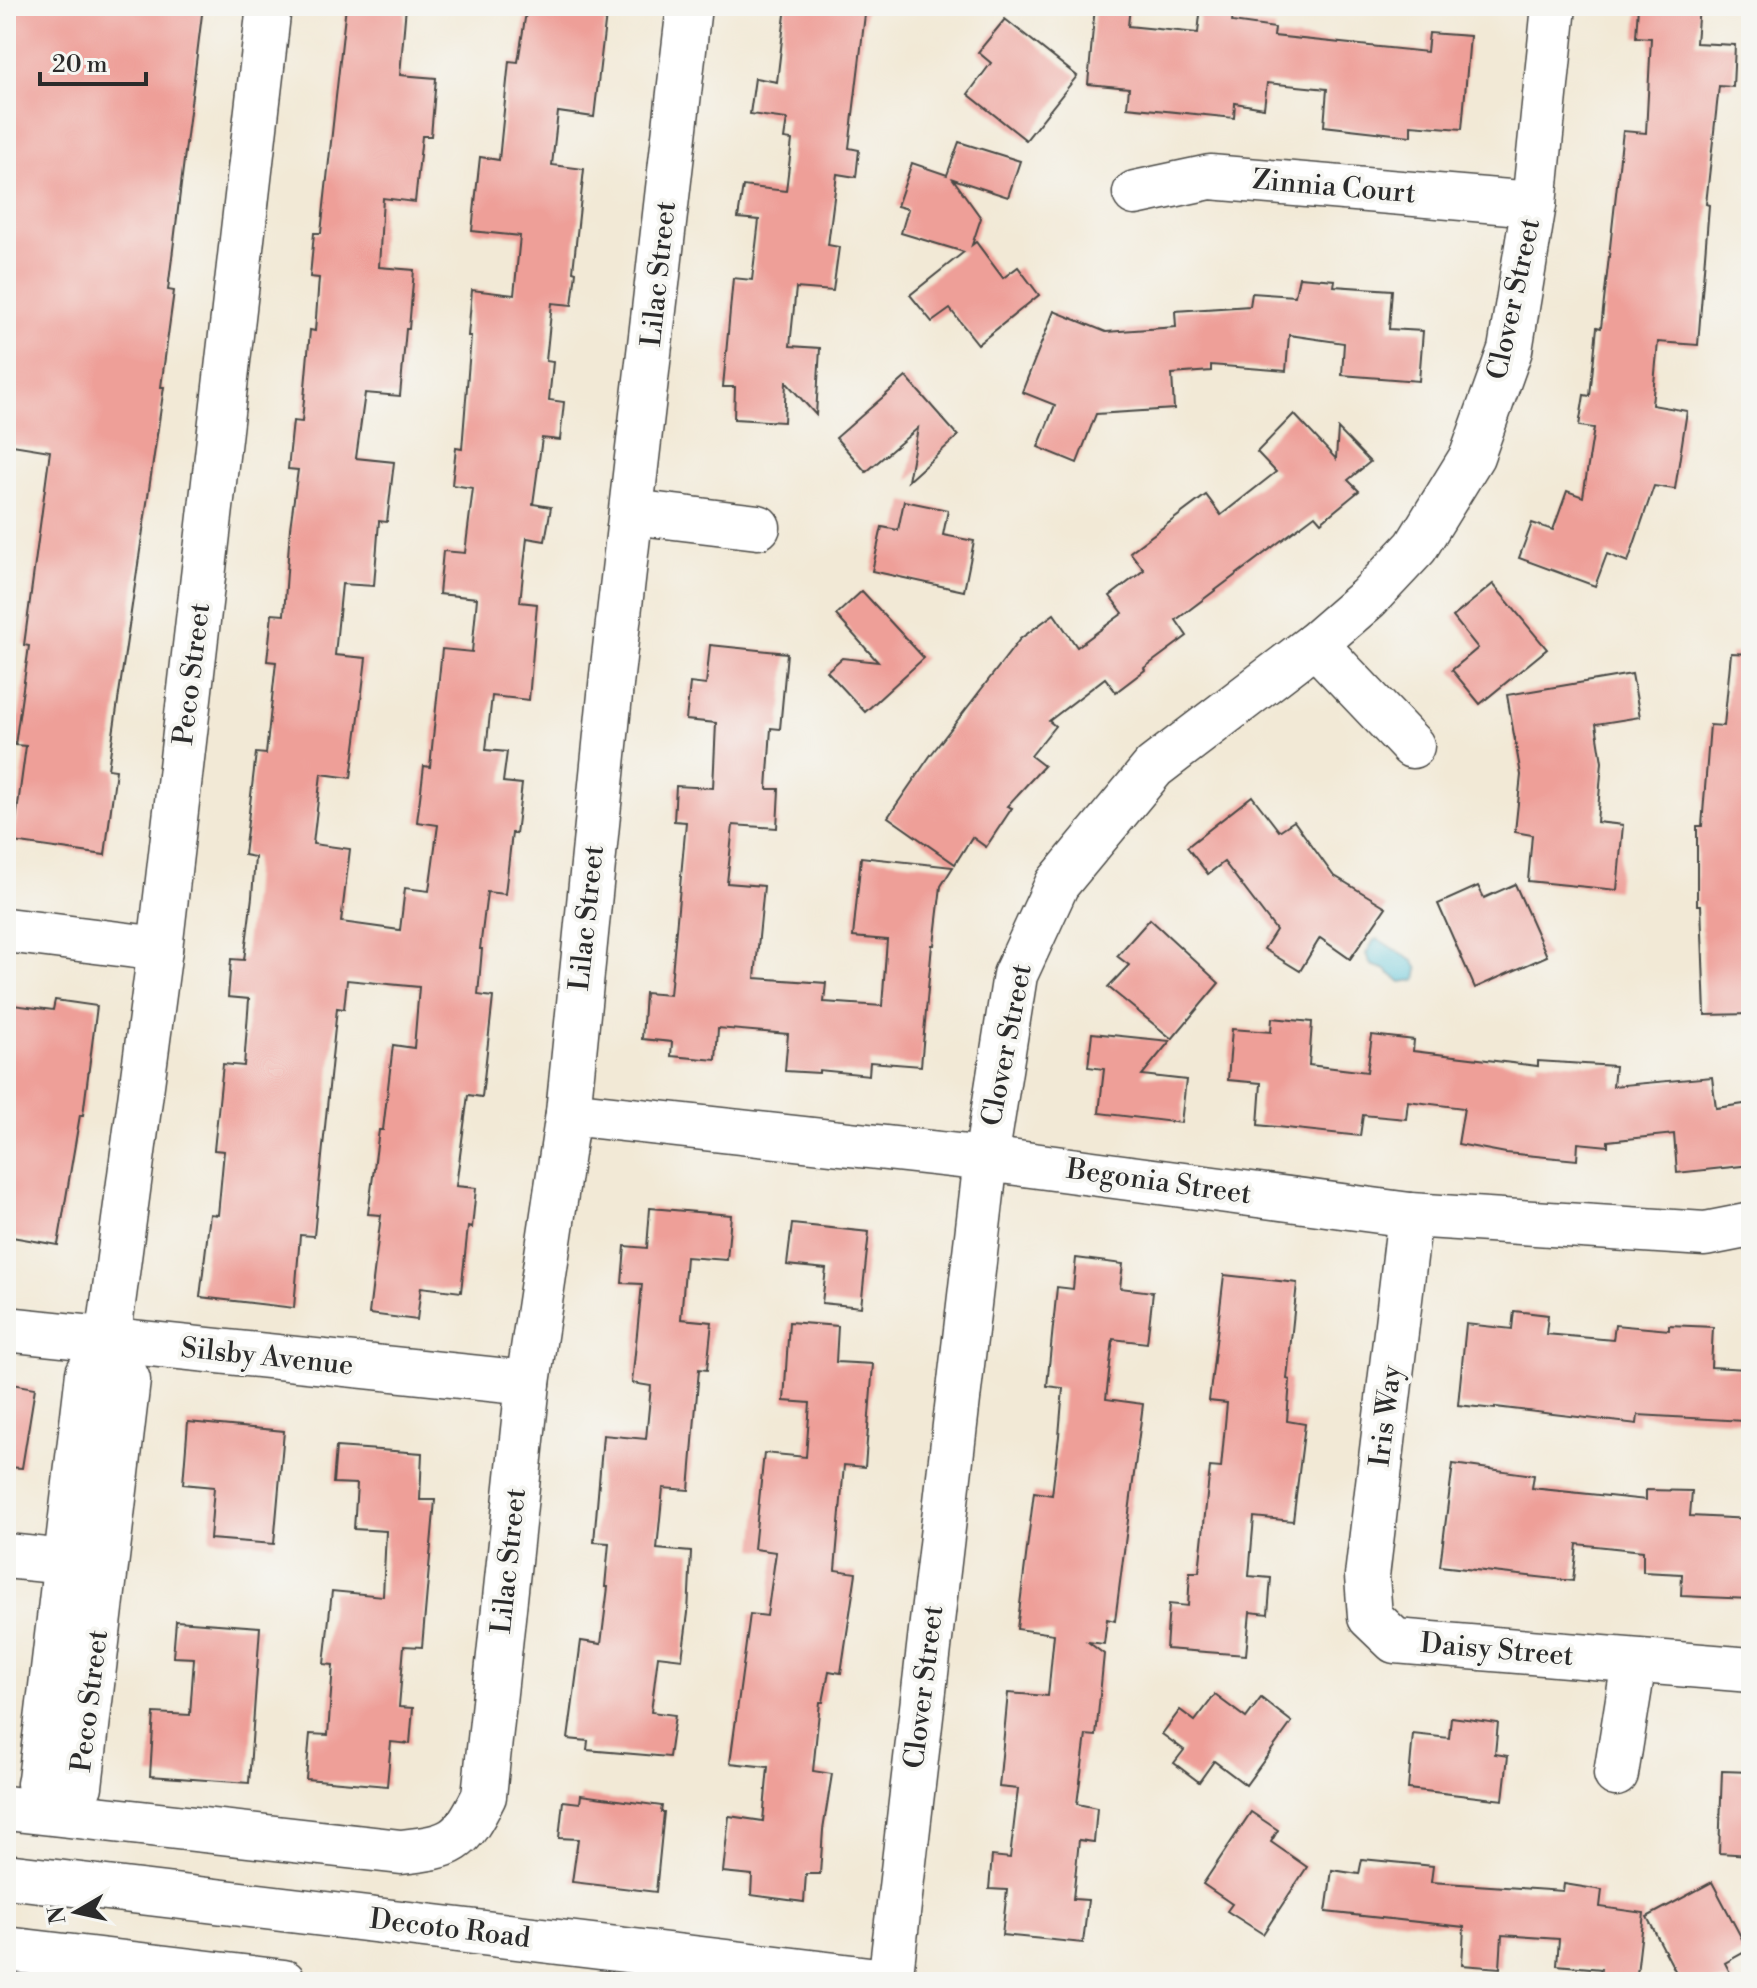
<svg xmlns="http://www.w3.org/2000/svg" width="1757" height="1988" font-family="'Libre Bodoni',serif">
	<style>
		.water { fill: #5cc4d9; stroke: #447882; stroke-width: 2 }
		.building { fill: #ee9f98 }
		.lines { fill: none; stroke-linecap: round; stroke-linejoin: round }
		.minor-casing { stroke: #494845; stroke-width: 47 }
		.major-casing { stroke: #494845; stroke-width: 47 }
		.minor { stroke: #fff; stroke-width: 44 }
		.major { stroke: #fff; stroke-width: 44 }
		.labels { text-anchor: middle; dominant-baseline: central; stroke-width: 8; stroke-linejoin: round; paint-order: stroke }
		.street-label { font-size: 28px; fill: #2b2b2b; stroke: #f6f6f2 }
	</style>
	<rect width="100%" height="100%" fill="#f6f6f2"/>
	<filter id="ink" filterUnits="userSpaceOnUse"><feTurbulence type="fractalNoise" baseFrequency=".0125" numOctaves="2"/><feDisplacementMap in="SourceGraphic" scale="16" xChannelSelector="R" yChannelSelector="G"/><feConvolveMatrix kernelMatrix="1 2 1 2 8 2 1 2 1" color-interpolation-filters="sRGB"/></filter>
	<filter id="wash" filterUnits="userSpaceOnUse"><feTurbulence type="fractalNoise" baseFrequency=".006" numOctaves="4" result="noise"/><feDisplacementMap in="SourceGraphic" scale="32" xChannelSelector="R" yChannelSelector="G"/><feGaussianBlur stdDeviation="1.8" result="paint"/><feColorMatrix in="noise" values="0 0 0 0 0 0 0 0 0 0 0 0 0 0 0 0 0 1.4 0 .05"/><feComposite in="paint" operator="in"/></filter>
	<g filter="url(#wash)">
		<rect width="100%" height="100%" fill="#f2e9d6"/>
		<path class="water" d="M1378,939L1413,961L1418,969L1416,980L1401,982L1384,969L1371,965L1366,954L1374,940Z"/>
		<g id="blocks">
			<g class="building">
				<path d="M6,6H203L168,290L174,291L161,387H164L108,769L116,770L105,855L13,842L26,746L15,745L29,646L24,645L50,451L6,444Z"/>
				<path d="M346,6H406L400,75L436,78L431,136H422L415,202L383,198L379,267L414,270L409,329H406L400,396L365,393L356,458L394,462L387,522L379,521L374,586L342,584L335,655L366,658L360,709L351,778L321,774L313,844L350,849L341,922L400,930L405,888L429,891L438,825L417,822L424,766L430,767L442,649L472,652L477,598L439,594L443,551L465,553L473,488L452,485L456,448L462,449L471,336H468L472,290L514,295L520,236L472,231L480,157L499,160L509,61L518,62L527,6H607L594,117L558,112L552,165L584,169L573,271L576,272L572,305L552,303L546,361L553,362L549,400L564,402L560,440L542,438L533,504L551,507L545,541L527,538L520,602L537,604L529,700L492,696L486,750L507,752L503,782L522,784L516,834L512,833L505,894L487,892L480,949H482L478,995L493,997L482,1097L468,1095L456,1186L476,1188L472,1228L468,1227L461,1292L421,1287L417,1320L369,1314L381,1215L368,1214L379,1130H383L393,1045L414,1048L419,987L347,980L344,1009L337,1008L314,1236L300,1235L294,1308L200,1297L210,1214L218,1215L224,1151L214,1150L223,1064L244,1066L249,999L228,997L231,959L244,960L252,897L255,857L244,855L256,753L266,754L276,662L267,661L272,614L284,615L290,528L298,470L288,469L293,421L302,422L310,330L315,331L319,278L310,277L314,233H321Z"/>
				<path d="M786,6H866L849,148L859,150L856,177L837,174L828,245L839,247L833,291L796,288L790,346L820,348L816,415L786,382L784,422L734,419L735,387H723L733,278L752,280L759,220L738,218L743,186L786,191L792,140L784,139L787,119L750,114L755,78L777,82Z"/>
				<path d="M1095,6H1130L1128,26L1198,33L1201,6H1234L1232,22L1275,28L1274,36L1427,52L1429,33L1470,36L1462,129L1411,125V136L1324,126L1327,89L1267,83L1264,108L1235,103L1234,118L1127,107L1129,88L1088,84Z"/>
				<path d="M1638,6H1699L1696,43L1735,45L1733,87L1719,86L1706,204L1709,205L1698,345L1658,342L1652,405L1687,411L1675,489L1654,486L1628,562L1607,554L1595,586L1519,558L1532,523L1553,530L1567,491L1583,497L1594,428L1579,426L1584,395L1590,396L1597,327L1601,328L1623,131L1646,133L1651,38L1636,37Z"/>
				<path d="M1005,19L1077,76L1026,140L968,94L991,63L978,52Z"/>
				<path d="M959,142L1020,161L1008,197L953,179L981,218L972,245L976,242L1003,278L1018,267L1039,295L978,344L950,309L932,322L910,295L964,252L901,233L908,209L897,206L912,163L947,175Z"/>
				<path d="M1299,277L1335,280L1334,286L1392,290L1389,329L1423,331L1419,381L1342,375L1344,343L1289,335L1286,371L1211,365V371L1172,374L1174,409L1096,414L1077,463L1038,447L1055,405L1022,392L1054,311L1106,332L1176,327L1175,311L1250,306L1252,293L1295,296Z"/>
				<path d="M906,377L958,436L908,481L918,428L866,472L836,438Z"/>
				<path d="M1294,414L1336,459L1338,429L1370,462L1348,480L1359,491L1321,522L1315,515L1176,620L1187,636L1144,668L1145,670L1116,692L1105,678L1049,721L1055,726L1031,756L1044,766L1007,806L1012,808L986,847L972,837L955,864L888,817L930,756L1020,639L1054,614L1077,647L1123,613L1110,596L1144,570L1130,552L1206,495L1221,515L1276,472L1257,452Z"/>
				<path d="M904,501L948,510L943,535L974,541L964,591L872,571L882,527L898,530Z"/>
				<path d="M1493,584L1547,649L1480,704L1452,670L1478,648L1453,617Z"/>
				<path d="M862,591L924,658L865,712L827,671L842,658L878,662L836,615Z"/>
				<path d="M710,645L787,653L780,729L771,728L767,789H779L777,828L733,825L727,883L764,886L755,978L826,983L824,1002L882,1006L887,940L853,937L861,857L953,867L941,886L934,945H932L921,1066L870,1062L869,1075L819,1070V1073L785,1071L788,1034L718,1028L716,1060L671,1056L672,1042L642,1039L645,993L670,995L686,822L674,821L676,786L713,788L716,723L686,720L690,683L706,685Z"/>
				<path d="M1731,653L1751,654V1014L1705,1015L1701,905H1697V826H1702L1710,725L1724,726Z"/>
				<path d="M1632,674L1640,717L1596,724L1602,762L1597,822L1623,825L1617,890L1528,881L1532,835L1515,832L1521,775L1507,695Z"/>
				<path d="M1252,796L1279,831L1294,821L1333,875L1386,907L1350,959L1320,938L1300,971L1264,949L1276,930L1224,862L1208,874L1187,847Z"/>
				<path d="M1515,884L1547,956L1475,988L1438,904L1478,886L1484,898Z"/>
				<path d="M1150,919L1219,983L1172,1039L1108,987L1129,965L1117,956Z"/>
				<path d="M55,1000L97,1006L83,1115H80L58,1245L6,1236V1062L13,1005L53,1010Z"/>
				<path d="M1272,1018L1312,1022L1309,1065L1367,1072L1372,1035L1414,1040L1413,1051L1538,1066V1061L1615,1066L1613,1086L1712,1077L1716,1108L1751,1103V1165L1677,1173L1674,1134L1608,1141V1146L1578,1143L1577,1160L1506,1153L1458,1144L1464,1108L1408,1101L1406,1119L1363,1115L1360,1136L1258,1125L1261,1083L1228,1080L1232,1029L1271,1032Z"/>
				<path d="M1092,1033L1170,1041L1142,1075L1186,1080L1181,1123L1099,1113L1104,1069L1088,1067Z"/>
				<path d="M650,1208L731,1215L727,1260L686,1257L681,1319L712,1322L707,1370L699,1369L689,1490L663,1488L657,1549L691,1552L688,1613L682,1659L658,1656L651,1712L675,1715L669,1757L587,1750L588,1741L568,1739L581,1641L601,1644L608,1587H605L609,1543L594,1542L603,1435L646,1439L651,1386L632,1383L642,1284L622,1283L625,1246L647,1248Z"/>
				<path d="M792,1224L869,1232L861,1307L822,1303L826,1269L787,1265Z"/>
				<path d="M1076,1258L1123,1264L1120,1288L1153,1292L1147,1343L1113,1339L1106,1399L1143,1404L1115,1621L1107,1619L1104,1644L1088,1642L1104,1654L1096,1736L1086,1735L1077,1804L1097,1808L1094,1842L1079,1840L1073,1899L1088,1900L1083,1943L1002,1935L1007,1890L989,1889L992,1856L1010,1858L1018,1789L999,1787L1008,1693L1048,1696L1054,1634L1017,1629L1034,1492L1052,1495L1059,1436L1063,1388L1047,1386L1057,1287L1073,1289Z"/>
				<path d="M1224,1275L1297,1283L1287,1379L1290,1380L1287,1421L1305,1424L1293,1521L1254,1517L1249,1576L1271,1578L1268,1614L1250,1612L1246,1655L1166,1649L1169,1604L1188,1606L1190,1572H1199L1210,1467L1221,1468L1227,1403L1209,1401Z"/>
				<path d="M1514,1311L1548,1315L1546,1334L1613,1340L1615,1325L1669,1330V1325L1713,1327L1711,1367L1747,1369L1744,1421L1638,1415L1637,1424L1495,1407V1409L1458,1405L1466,1324L1512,1329Z"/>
				<path d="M789,1322L838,1326L836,1362L873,1364L865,1467L844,1465L835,1570L856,1573L841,1673L829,1671L823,1702H820L813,1771L832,1774L823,1830L820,1874H806L804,1902L751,1895L752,1875L723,1872L729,1816L763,1821L768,1767L730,1763L750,1614L767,1616L776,1552L754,1549L764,1453L806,1457L810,1403L784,1401Z"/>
				<path d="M6,1383L35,1388L22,1468L6,1467Z"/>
				<path d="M188,1422L284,1431L274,1544L210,1539L214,1487L183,1484Z"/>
				<path d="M336,1447L422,1453L420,1500H435L422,1647L404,1646L399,1707L413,1708L410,1744L391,1742L387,1786L306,1779L310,1734L328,1735L333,1665L324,1664L332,1591L383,1596L386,1531L354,1529L357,1484L333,1483Z"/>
				<path d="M1453,1464L1534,1475L1532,1488L1646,1500V1490L1692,1491L1690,1516L1751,1519V1599L1681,1596L1682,1574L1643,1572V1551L1577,1544L1573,1581L1440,1566Z"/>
				<path d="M176,1621L260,1627L249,1783L150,1776L154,1713L190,1715L194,1658L173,1657Z"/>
				<path d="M1215,1695L1246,1718L1261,1698L1292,1722L1246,1785L1214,1761L1199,1782L1174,1763L1184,1750L1162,1734L1180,1710L1195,1721Z"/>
				<path d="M1451,1717L1498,1723L1495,1754L1508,1756L1503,1800L1408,1789L1413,1734L1449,1738Z"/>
				<path d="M1722,1771L1751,1772V1855L1719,1853Z"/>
				<path d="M581,1795L662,1806L661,1812H664L656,1892L572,1882L578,1839L559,1838L563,1801L580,1803Z"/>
				<path d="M1251,1812L1278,1830L1271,1842L1307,1867L1263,1934L1227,1911L1232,1904L1203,1884Z"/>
				<path d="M1362,1859L1433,1866L1431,1882L1563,1891L1564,1884L1602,1890L1600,1907L1644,1913L1636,1982H1599L1601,1969L1557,1965L1559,1939L1502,1935L1500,1968L1462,1965L1464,1927L1326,1912L1332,1870L1359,1874Z"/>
				<path d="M1712,1882L1748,1950L1725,1963L1735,1982H1681L1647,1917Z"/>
			</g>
		</g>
	</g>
	<g filter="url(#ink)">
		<use href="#blocks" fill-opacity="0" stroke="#494845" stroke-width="2"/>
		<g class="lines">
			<g class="minor-casing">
				<g id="minor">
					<path d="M1135,193L1210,177L1534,204"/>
					<path d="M632,512L758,527"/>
					<path d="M1315,644L1412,746"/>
					<path d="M6,930L160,949"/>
					<path d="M568,1113L986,1159L1410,1215L1705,1234L1751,1225"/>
					<path d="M1410,1215L1367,1576L1370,1617L1395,1641L1751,1670"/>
					<path d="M6,1329L528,1383"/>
					<path d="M108,1341L128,1380L80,1786L56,1813L39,1784L40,1780L88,1373L108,1341L160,949L269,6"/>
					<path d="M6,1556L66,1562"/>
					<path d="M1616,1774L1634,1662"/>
					<path d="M6,1808L401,1852C453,1846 460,1844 484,1796L528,1383L568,1113L612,675L689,6"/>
					<path d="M890,1982L986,1159L1015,975L1057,884L1154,767L1315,644L1368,598L1416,547L1472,456L1510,350L1534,204L1554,6"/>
				</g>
			</g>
			<g class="major-casing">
				<g id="major">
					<path d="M6,1876L894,1982"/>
					<path d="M6,1949L284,1982"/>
				</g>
			</g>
			<use href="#minor" class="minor"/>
			<use href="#major" class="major"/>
		</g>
	</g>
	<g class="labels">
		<g class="street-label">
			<text transform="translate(1334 187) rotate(5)">Zinnia Court</text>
			<text transform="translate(659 274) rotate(-84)">Lilac Street</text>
			<text transform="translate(1514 299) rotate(-78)">Clover Street</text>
			<text transform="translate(192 674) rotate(-83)">Peco Street</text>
			<text transform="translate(587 918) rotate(-84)">Lilac Street</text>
			<text transform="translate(1007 1045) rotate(-79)">Clover Street</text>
			<text transform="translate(1159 1182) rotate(8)">Begonia Street</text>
			<text transform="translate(267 1357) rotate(6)">Silsby Avenue</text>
			<text transform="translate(1386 1416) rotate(-83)">Iris Way</text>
			<text transform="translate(509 1561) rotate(-84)">Lilac Street</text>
			<text transform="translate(1497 1650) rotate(5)">Daisy Street</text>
			<text transform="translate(924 1687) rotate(-83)">Clover Street</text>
			<text transform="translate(90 1701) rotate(-83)">Peco Street</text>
			<text transform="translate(450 1929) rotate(7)">Decoto Road</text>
		</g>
	</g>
	<rect width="1757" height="1988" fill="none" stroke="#f6f6f2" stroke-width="32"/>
	<g transform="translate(76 1912) rotate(261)" stroke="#f6f6f2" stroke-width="6" paint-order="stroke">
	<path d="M0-6L14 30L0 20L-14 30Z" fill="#2b2b2b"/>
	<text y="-12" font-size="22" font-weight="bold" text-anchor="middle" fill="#2b2b2b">N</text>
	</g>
	<path d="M40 72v12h106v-12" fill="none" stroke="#2b2b2b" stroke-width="4"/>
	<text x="52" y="72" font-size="24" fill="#2b2b2b" stroke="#f6f6f2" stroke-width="6" paint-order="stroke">20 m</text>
</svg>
